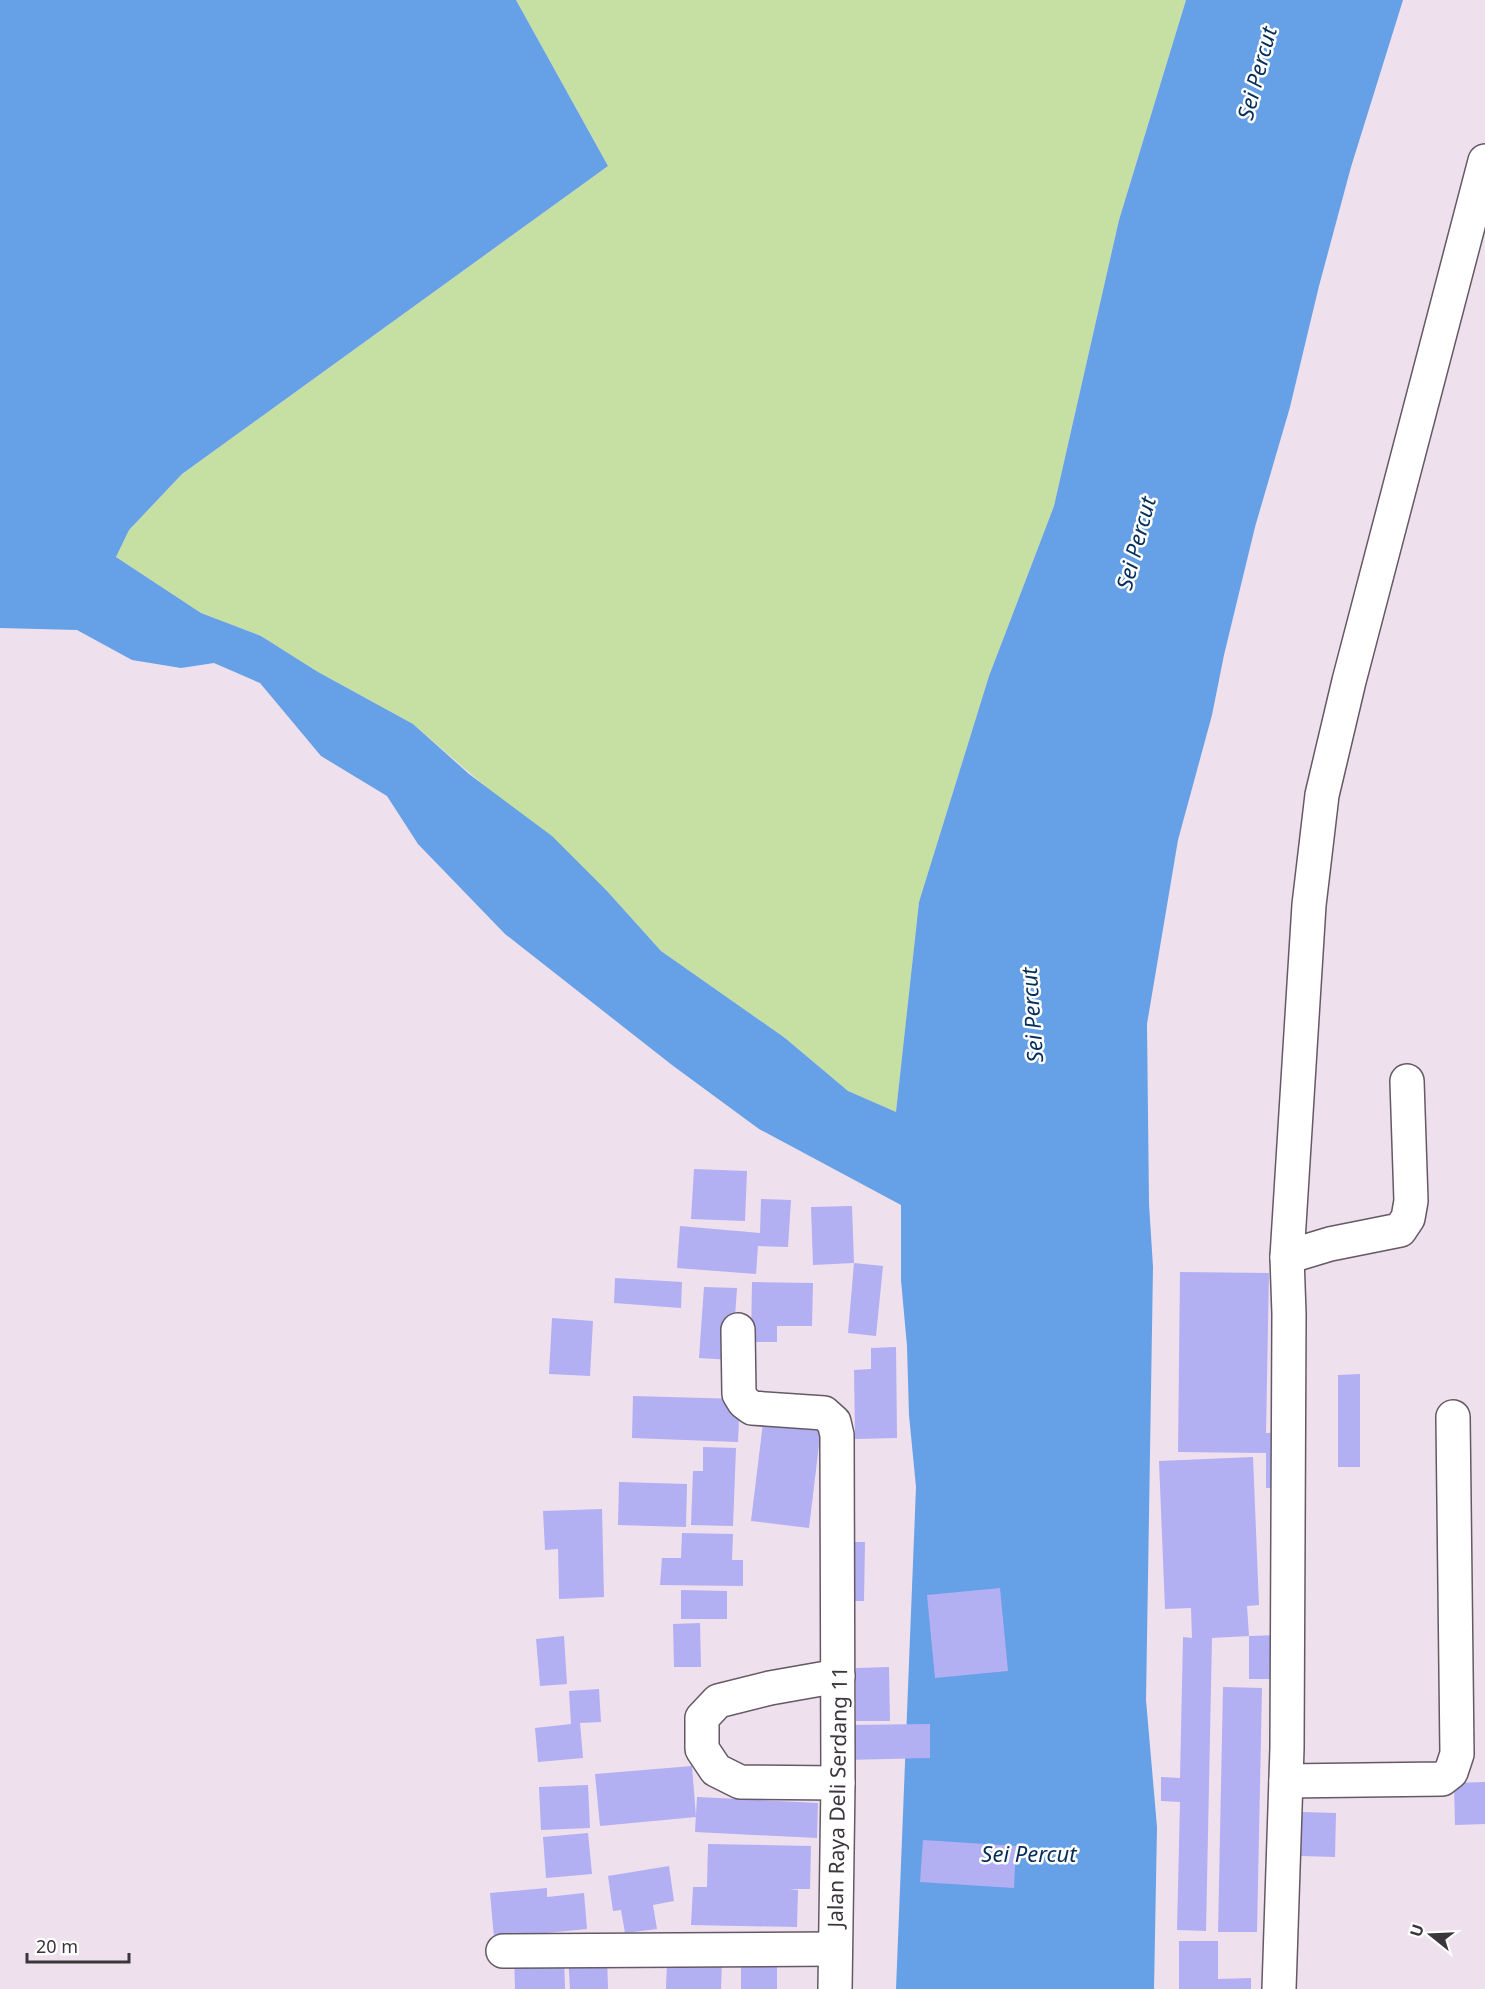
<svg xmlns="http://www.w3.org/2000/svg" width="1485" height="1989" font-family="'Noto Sans',sans-serif">
	<style>
		.green { fill: #c6e0a4 }
		.water { fill: #66a0e6 }
		.building { fill: #b3aff3 }
		.lines { fill: none; stroke-linecap: round; stroke-linejoin: round }
		.street-casing { stroke: #645964; stroke-width: 36 }
		.secondary-casing { stroke: #645964; stroke-width: 36 }
		.street { stroke: #fff; stroke-width: 33 }
		.secondary { stroke: #fff; stroke-width: 33 }
		.labels { text-anchor: middle; dominant-baseline: central; stroke-width: 5; stroke-linejoin: round; paint-order: stroke }
		.street-label { font-size: 21px; fill: #3b363b; stroke: #fff }
		.water-label { font-size: 22px; font-style: italic; fill: #042e5a; stroke: #fff }
	</style>
	<rect width="100%" height="100%" fill="#eee0ed"/>
	<path class="green" d="M516,0H1186L1119,220L1054,506L989,676L919,902L896,1113L848,1091L785,1038L661,951L607,891L413,724L318,672L261,636L201,613L116,557L129,530L182,474L608,166Z"/>
	<path class="water" d="M0,0H516L608,166L182,474L129,530L116,557L201,613L261,636L318,672L413,724L469,774L552,836L607,891L661,951L785,1038L848,1091L896,1112L919,902L989,676L1054,506L1119,220L1186,0H1403L1351,167L1319,286L1290,407L1255,527L1224,655L1212,715L1178,840L1147,1024L1149,1204L1153,1267L1146,1700L1157,1827L1154,1989H896L916,1487L909,1415L907,1346L901,1280V1205L759,1129L672,1065L505,934L418,844L387,796L321,756L260,683L214,663L181,668L132,660L77,630L0,628Z"/>
	<g class="building">
		<path d="M694,1169L747,1171L745,1221L691,1219Z"/>
		<path d="M761,1199L791,1200L788,1247L758,1246L756,1274L677,1268L680,1226L760,1233Z"/>
		<path d="M852,1206L854,1263L813,1265L811,1207Z"/>
		<path d="M854,1263L883,1266L876,1336L848,1333Z"/>
		<path d="M1180,1272L1269,1273L1266,1433L1284,1432L1283,1488H1266V1453L1178,1452Z"/>
		<path d="M615,1278L682,1282L681,1308L614,1303Z"/>
		<path d="M752,1282L813,1283L812,1326H777V1342H751Z"/>
		<path d="M704,1287L737,1288L732,1360L699,1358Z"/>
		<path d="M552,1318L593,1321L590,1376L549,1374Z"/>
		<path d="M896,1347L897,1438L855,1439L854,1370L871,1369V1348Z"/>
		<path d="M1360,1374V1467H1338V1375Z"/>
		<path d="M633,1396L740,1399L738,1442L632,1438Z"/>
		<path d="M822,1420L809,1528L751,1521L763,1423Z"/>
		<path d="M703,1447L736,1448L733,1526L691,1525L693,1471H703Z"/>
		<path d="M1253,1457L1259,1605L1247,1606L1249,1636L1212,1638L1206,1931L1177,1930L1180,1802L1161,1801V1777L1180,1778L1183,1637L1192,1638L1191,1608L1165,1609L1159,1461Z"/>
		<path d="M619,1482L687,1484L686,1527L618,1525Z"/>
		<path d="M602,1509L604,1597L559,1599L558,1549L545,1550L543,1511Z"/>
		<path d="M682,1533L733,1534L732,1560H743V1586L660,1585L662,1558H681Z"/>
		<path d="M843,1542H865L864,1601H842Z"/>
		<path d="M1000,1588L1008,1671L935,1678L927,1595Z"/>
		<path d="M681,1590L727,1591V1619H681Z"/>
		<path d="M700,1623L701,1667H674L673,1624Z"/>
		<path d="M1277,1635L1278,1679H1249V1636Z"/>
		<path d="M564,1636L567,1684L540,1686L536,1639Z"/>
		<path d="M889,1667L890,1721H856V1668Z"/>
		<path d="M1223,1687L1262,1688L1257,1932H1218Z"/>
		<path d="M599,1689L601,1722L580,1723L583,1758L538,1762L535,1728L571,1724L569,1691Z"/>
		<path d="M930,1724V1758L845,1760V1725Z"/>
		<path d="M692,1766L696,1817L600,1826L595,1774Z"/>
		<path d="M1485,1782V1824L1455,1825L1454,1783Z"/>
		<path d="M588,1785L590,1828L541,1830L539,1787Z"/>
		<path d="M697,1797L818,1803L817,1838L695,1832Z"/>
		<path d="M1302,1812L1336,1813L1335,1857L1301,1856Z"/>
		<path d="M588,1833L592,1874L546,1878L543,1837Z"/>
		<path d="M923,1840L1016,1846L1014,1888L920,1882Z"/>
		<path d="M708,1844L811,1846L810,1889H789L798,1890L797,1927L691,1925L693,1887H707Z"/>
		<path d="M669,1866L674,1901L653,1905L657,1929L625,1933L621,1910L613,1911L608,1876Z"/>
		<path d="M547,1888V1897L584,1893L587,1929L494,1938L490,1893Z"/>
		<path d="M1179,1941H1218V1979L1251,1978V1989H1179Z"/>
		<path d="M607,1953L608,1989H570L568,1955Z"/>
		<path d="M564,1955L565,1989H515L514,1957Z"/>
		<path d="M667,1961L722,1962L721,1989H666Z"/>
		<rect x="741" y="1965" width="36" height="24"/>
	</g>
	<g class="lines">
		<g class="street-casing">
			<g id="street">
				<path d="M1287,1257L1309,905L1322,795L1349,681L1485,161"/>
				<path d="M1286,1781L1442,1779L1451,1772L1457,1754L1453,1417"/>
				<path d="M838,1783L740,1782L716,1770L702,1749V1718L718,1701L770,1688L838,1676"/>
				<path d="M503,1951L835,1949"/>
				<path d="M1279,1989L1287,1748L1289,1314L1287,1257L1330,1244L1400,1230L1408,1218L1411,1201L1407,1081"/>
			</g>
		</g>
		<g class="secondary-casing">
			<path id="secondary" d="M738,1330L739,1394L744,1402L752,1408L824,1413L834,1422L837,1435L838,1783L835,1989"/>
		</g>
		<use href="#street" class="street"/>
		<use href="#secondary" class="secondary"/>
	</g>
	<g class="labels">
		<g class="street-label">
			<text transform="translate(837 1797) rotate(-89)">Jalan Raya Deli Serdang 11</text>
		</g>
		<g class="water-label">
			<text transform="translate(1256 73) rotate(-75)">Sei Percut</text>
			<text transform="translate(1135 543) rotate(-75)">Sei Percut</text>
			<text transform="translate(1031 1015) rotate(-94)">Sei Percut</text>
			<text x="1029" y="1853">Sei Percut</text>
		</g>
	</g>
	<g transform="translate(1431 1935) rotate(288)" stroke="#ffffff" stroke-width="4.5" paint-order="stroke">
	<path d="M0-4.5L10 22L0 15L-10 22Z" fill="#3b363b"/>
	<text y="-9" font-size="16" font-weight="bold" text-anchor="middle" fill="#3b363b">U</text>
	</g>
	<path d="M27 1953v9h102v-9" fill="none" stroke="#3b363b" stroke-width="3"/>
	<text x="36" y="1953" font-size="18" fill="#3b363b" stroke="#ffffff" stroke-width="4.5" paint-order="stroke">20 m</text>
</svg>
